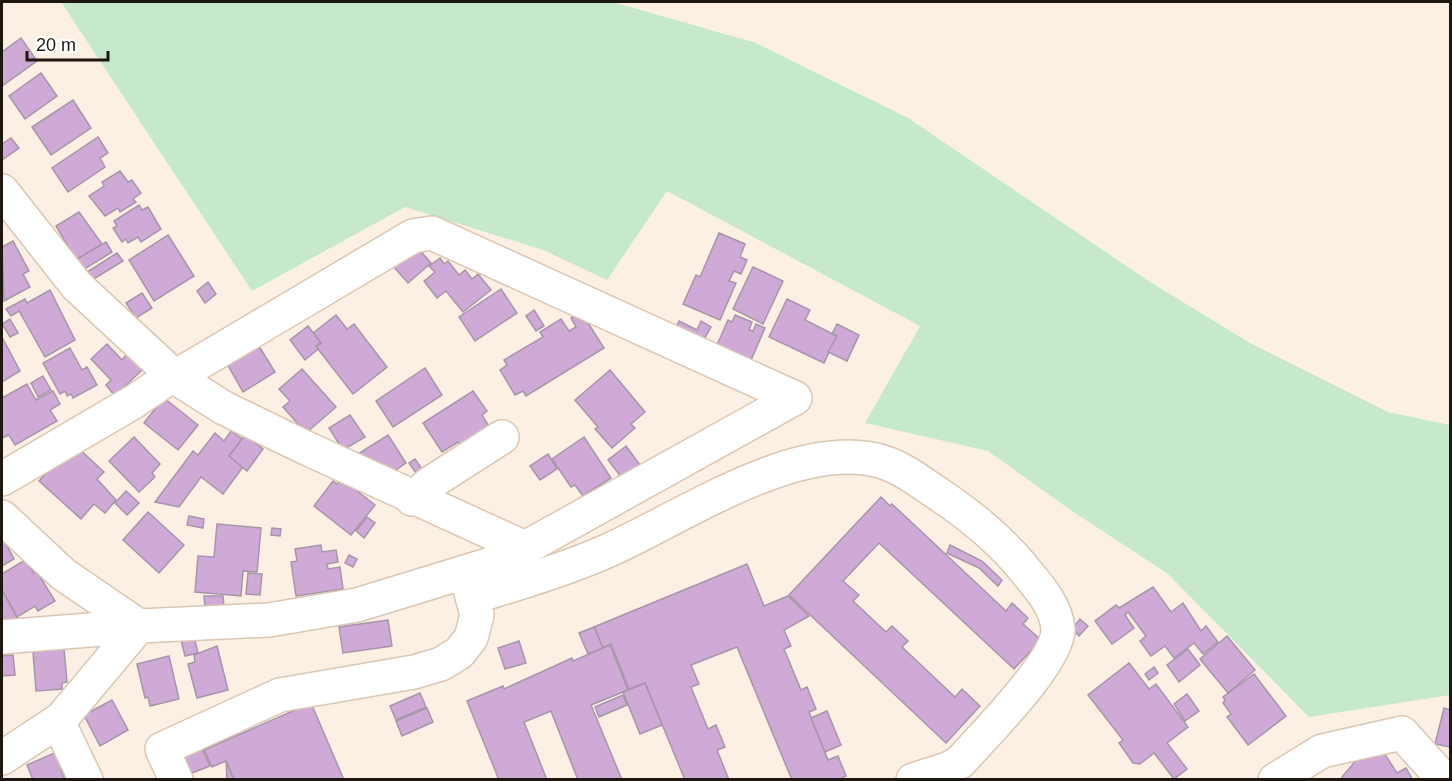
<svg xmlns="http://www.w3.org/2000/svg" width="1452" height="781" font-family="Helvetica,sans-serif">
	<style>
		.green { fill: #c6e9ce }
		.building { fill: #cfaad7; stroke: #a695a9; stroke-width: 1.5 }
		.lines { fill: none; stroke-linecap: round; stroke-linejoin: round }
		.street-casing { stroke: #dac6b3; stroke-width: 36 }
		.street { stroke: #fff; stroke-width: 33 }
	</style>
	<rect width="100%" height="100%" fill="#fcf0e4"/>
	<path class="green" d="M61,2H613L756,43L908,118L1150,282L1250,343L1388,412L1450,425V695L1309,717L1168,574L1069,509L988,451L865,423L920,326L667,191L607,280L543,250L405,207L252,291Z"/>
	<g class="building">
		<path d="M21,38L37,61L2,86V52Z"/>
		<path d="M41,73L57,96L25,119L9,96Z"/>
		<path d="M73,100L91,128L51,155L32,127Z"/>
		<path d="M98,137L108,153L100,158L105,167L68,192L52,168Z"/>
		<path d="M11,138L19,148L2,160V144Z"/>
		<path d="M120,171L128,182L132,180L141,193L133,199L136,202L120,212L118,208L105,216L89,196L104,186L102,182Z"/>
		<path d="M139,205L142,210L148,207L161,229L141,242L138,237L128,243L126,239L122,242L113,228L117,226L114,221Z"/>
		<path d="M79,212L102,244L76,260L56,226Z"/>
		<path d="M719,233L745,244L740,257L747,260L741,274L734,271L729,281L736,283L720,320L683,304L696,275L700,277Z"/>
		<path d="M168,235L194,276L154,301L129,260Z"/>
		<path d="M13,241L29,271L23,274L30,287L4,301L2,247Z"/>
		<path d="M106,242L112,252L78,273L72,262Z"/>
		<path d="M416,246L431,263L408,283L393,266Z"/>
		<path d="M117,253L123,261L89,282L84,274Z"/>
		<path d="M440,258L444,264L448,261L459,275L465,270L472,279L478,274L491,290L463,312L446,291L437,298L424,281L435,272L429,266Z"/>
		<path d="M753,267L783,281L763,324L733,309Z"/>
		<path d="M208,282L216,294L205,303L197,291Z"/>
		<path d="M501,289L517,313L475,341L459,317Z"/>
		<path d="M50,290L75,340L45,357L19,311L11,316L6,309L25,299L27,303Z"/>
		<path d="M142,293L152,308L136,318L126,303Z"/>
		<path d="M787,299L810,310L805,320L837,336L824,363L769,337Z"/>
		<path d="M534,310L544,326L536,331L526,316Z"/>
		<path d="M581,312L604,348L526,396L523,391L515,395L500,370L507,365L504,360L543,337L540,332L561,319L569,331L576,327L571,318Z"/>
		<path d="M336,315L347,329L354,324L387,367L353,394L318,349L316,346L321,343L313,333Z"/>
		<path d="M735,315L752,322L749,330L753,331L756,324L765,328L751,360L717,345L728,320L732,322Z"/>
		<path d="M10,319L18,333L10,337L2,324Z"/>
		<path d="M679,321L697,330L701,321L711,327L702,343L675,330Z"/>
		<path d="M837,324L859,335L847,361L828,352L837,336L832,334Z"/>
		<path d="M308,326L321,343L316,346L318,349L305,360L290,340Z"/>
		<path d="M2,337L20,371L2,382Z"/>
		<path d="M257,343L275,372L243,392L226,362Z"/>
		<path d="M107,344L122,360L128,353L143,369L115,396L106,385L111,380L91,359Z"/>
		<path d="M70,348L82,370L87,367L97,385L73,398L71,394L67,396L65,391L60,394L43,363Z"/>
		<path d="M425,368L442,395L393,427L376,401Z"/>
		<path d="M302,369L336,407L306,433L283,407L290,401L279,389Z"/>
		<path d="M610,370L645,412L631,424L635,428L612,448L595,429L598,427L575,400Z"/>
		<path d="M43,376L51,390L38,397L31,383Z"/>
		<path d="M27,384L36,400L53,391L60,404L50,410L57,421L15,445L9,435L2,438V398Z"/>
		<path d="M473,391L487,411L482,415L490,428L461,447L458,442L442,452L423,423Z"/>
		<path d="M164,398L198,425L178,450L144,423Z"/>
		<path d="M350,415L365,437L343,450L329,428Z"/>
		<path d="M231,431L242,439L229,456L243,467L223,494L201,477L179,507L155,502L193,451L198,455L215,433L224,441Z"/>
		<path d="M245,435L263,449L247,471L229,456Z"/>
		<path d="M388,435L406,463L390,474L355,456Z"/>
		<path d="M134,437L160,464L152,473L155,477L139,492L109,461Z"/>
		<path d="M584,437L611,478L583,496L575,485L571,487L552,459Z"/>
		<path d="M76,446L104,472L97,479L116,500L105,513L94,504L81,519L39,481L66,450Z"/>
		<path d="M626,446L640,465L622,478L608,460Z"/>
		<path d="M548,454L557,469L540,480L530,466Z"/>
		<path d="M415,459L424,472L418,476L409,463Z"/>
		<path d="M342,479L375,505L351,535L314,506L333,481L337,484Z"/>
		<path d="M126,491L139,503L127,515L115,503Z"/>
		<path d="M881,497L890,506L892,504L1006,611L1012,603L1028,618L1023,624L1041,640L1014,669L879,543L843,581L859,595L853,601L886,632L892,626L908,641L902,647L955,697L962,689L980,706L946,743L789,595Z"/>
		<path d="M148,512L184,545L159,573L123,540Z"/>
		<path d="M189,516L204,519L203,528L187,525Z"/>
		<path d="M367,517L375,523L364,538L356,531Z"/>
		<path d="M217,524L261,528L257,572L243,571L241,596L195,592L198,556L214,557Z"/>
		<path d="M272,528L281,529L280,536L271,535Z"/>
		<path d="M2,536L14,559L2,566Z"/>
		<path d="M321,545L322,552L336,550L338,562L327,564L328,569L340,567L343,589L296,596L291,562L297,561L295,549Z"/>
		<path d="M950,545L982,561L1002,580L998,586L979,568L947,553Z"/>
		<path d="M349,555L357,559L353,567L345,563Z"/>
		<path d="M25,560L34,573L37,572L55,601L38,611L35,606L17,617L2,590V574Z"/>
		<path d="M747,564L764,606L788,596L809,616L784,630L791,646L784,649L801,690L807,687L816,709L809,712L828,760L838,756L846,776L838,780H792L737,647L691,665L699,684L691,687L708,729L716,725L725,747L717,750L729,780H685L645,683L629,689L611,644L603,648L594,627Z"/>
		<path d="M248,573L262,574L260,595L246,594Z"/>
		<path d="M1153,587L1171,612L1183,603L1201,631L1206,626L1218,642L1203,654L1194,643L1174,658L1165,646L1151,656L1140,641L1146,636L1128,612L1125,615L1134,628L1112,644L1095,621L1116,605L1119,608Z"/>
		<path d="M2,590L17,617L19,620L2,621Z"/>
		<path d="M204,596H223L224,607H205Z"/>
		<path d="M1080,619L1088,626L1079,636L1072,629Z"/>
		<path d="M388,620L392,646L343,653L339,627Z"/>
		<path d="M594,627L603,648L588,654L579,633Z"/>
		<path d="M193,633L198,653L185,656L180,636Z"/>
		<path d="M1227,636L1255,670L1228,693L1200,659Z"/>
		<path d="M519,641L526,663L505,669L498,648Z"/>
		<path d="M610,645L628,690L591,705L622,780H578L551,711L524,722L547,780H499L467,701L503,686L504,689L572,658L573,661Z"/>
		<path d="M217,646L228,690L197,698L188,664L195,662L194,655Z"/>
		<path d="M64,649L67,682L62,683V689L36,691L33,652Z"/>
		<path d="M1188,649L1200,665L1179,682L1167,665Z"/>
		<path d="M13,655L15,675L2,676V656Z"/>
		<path d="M169,656L179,699L150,706L148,697L145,698L137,664Z"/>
		<path d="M1129,663L1149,689L1156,684L1188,727L1167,743L1187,769L1174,779L1154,753L1140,764L1133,763L1119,743L1123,740L1088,695Z"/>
		<path d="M1154,667L1158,673L1149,680L1145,674Z"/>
		<path d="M1254,674L1286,716L1248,745L1227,717L1231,714L1223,703L1225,700L1223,697Z"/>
		<path d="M645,683L662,725L640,734L623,692Z"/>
		<path d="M420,693L426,707L396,720L390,706Z"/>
		<path d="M1187,694L1199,711L1185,721L1174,704Z"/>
		<path d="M623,695L627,705L599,717L595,707Z"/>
		<path d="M112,700L128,730L100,746L84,715Z"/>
		<path d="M311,703L344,780H234L226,761L212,767L204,750Z"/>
		<path d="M427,708L433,722L402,736L396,721Z"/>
		<path d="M1444,708L1450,710V747L1435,744Z"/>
		<path d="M827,711L841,745L825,752L811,718Z"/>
		<path d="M202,748L210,766L189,774L181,756Z"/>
		<path d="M1382,750L1397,773L1406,768L1413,780H1344L1342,777L1358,758Z"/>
		<path d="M59,751L66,767L61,770L64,778L70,775L72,780H33L27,765Z"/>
		<path d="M226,761L234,780H227Z"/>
	</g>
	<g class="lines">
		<g class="street-casing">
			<g id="street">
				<path d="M2,191L77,286L175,377L224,408L304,447L525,548"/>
				<path d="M2,479L135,401L173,375"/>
				<path d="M412,499L429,484L502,437"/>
				<path d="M2,517L63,574L139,626"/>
				<path d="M474,597C518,583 564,570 607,551C682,518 802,434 886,463C904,469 920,482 937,493C967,513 995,535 1019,563C1034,582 1056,603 1058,629C1059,661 983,736 960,762L948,769L913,780"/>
				<path d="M2,637L139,626L269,620L357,605L491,564L525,548L795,398L432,233L413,236L175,377"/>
				<path d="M54,724L64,734L86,780"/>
				<path d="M2,758L61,719L139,626"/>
				<path d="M176,780L162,749L280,695L414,672L441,664L459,653L471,638L477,615L467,578"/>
				<path d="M1275,780L1322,751L1402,733L1438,773L1439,780"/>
			</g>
		</g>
		<use href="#street" class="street"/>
	</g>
	<rect width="1452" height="781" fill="none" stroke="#1e1710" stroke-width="6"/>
	<path d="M27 51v9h81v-9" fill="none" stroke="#1e1710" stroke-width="3"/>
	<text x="36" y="51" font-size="18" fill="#1e1710" stroke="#ffffff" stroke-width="4.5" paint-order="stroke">20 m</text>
</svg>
